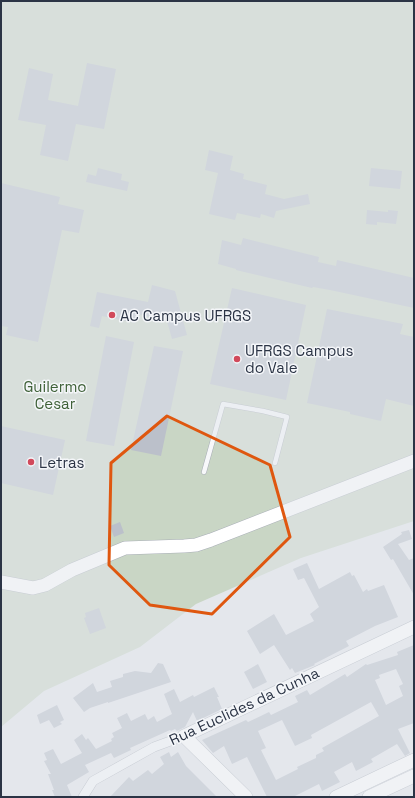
<svg xmlns="http://www.w3.org/2000/svg" width="415" height="798" font-family="'Space Grotesk',sans-serif">
	<style>
		.green { fill: #c9d6c5 }
		.building { fill: #bbc0ca; fill-rule: evenodd }
		.lines { fill: none; stroke-linecap: round; stroke-linejoin: round }
		.lane-casing { stroke: #a9aeb7; stroke-width: 5.5 }
		.street-casing { stroke: #a9aeb7; stroke-width: 10 }
		.secondary-casing { stroke: #a9aeb7; stroke-width: 14 }
		.lane { stroke: #f7f8fa; stroke-width: 4.5 }
		.street { stroke: #f7f8fa; stroke-width: 9 }
		.secondary { stroke: #fff; stroke-width: 13 }
		.marked { fill: none; stroke: #df570f; stroke-width: 3; stroke-linejoin: round }
		.poi-dot { fill: #d1495b; stroke: #f4f6f9; stroke-width: 1.5 }
		.labels { text-anchor: middle; dominant-baseline: central; stroke-width: 3; stroke-linejoin: round; paint-order: stroke }
		.poi-label { font-size: 15px; fill: #2b3445; stroke: #f4f6f9; text-anchor: start }
		.park-label { font-size: 15px; fill: #3f6138; stroke: #f4f6f9 }
		.street-label { font-size: 15px; fill: #2b3445; stroke: #f4f6f9 }
	</style>
	<rect width="100%" height="100%" fill="#e4e7ec"/>
	<path class="green" d="M1,1H414V521L301,558L196,604L140,647L44,691L1,727Z"/>
	<g class="building">
		<path d="M87,63L116,69L104,129L76,124L68,161L40,155L46,125L18,120L29,68L53,74L48,100L78,106Z"/>
		<path d="M209,150L233,156L230,170L244,174L243,179L267,185L265,194L284,199L308,194L310,204L276,211L274,218L261,214L260,218L237,213L235,220L209,214L218,173L205,170Z"/>
		<path d="M98,168L122,174L121,180L129,182L127,191L86,182L88,174L96,176Z"/>
		<path d="M371,168L402,171L400,189L369,186Z"/>
		<path d="M1,183L60,197L58,204L84,210L79,233L62,230L38,342L6,335L8,327L1,326Z"/>
		<path d="M367,210L388,212V210L398,211L396,224L377,222V225L366,224Z"/>
		<path d="M243,238L319,257L318,262L336,266L337,260L414,278V308L330,290L313,287L312,288L236,270V269L218,264L222,240L241,245Z"/>
		<path d="M152,285L175,291L187,335L172,339L167,321L137,314L135,323L102,316L99,328L90,326L97,292L148,302Z"/>
		<path d="M232,288L306,305L286,400L210,384Z"/>
		<path d="M327,309L403,324L400,334L414,337V406L386,399L381,421L350,414V412L307,403Z"/>
		<path d="M106,336L134,342L114,446L86,441Z"/>
		<path d="M154,346L183,351L161,456L131,450Z"/>
		<path d="M1,426L65,440L53,495L1,483Z"/>
		<path d="M120,522L124,533L114,537L110,526Z"/>
		<path d="M409,530L412,539L398,544L409,560L414,558V595L393,559L391,560L383,547L402,534L401,532Z"/>
		<path d="M307,563L319,589L350,572L352,576L354,575L363,592L367,589L368,591L384,585L398,617L375,626L346,641L349,646L314,664L315,665L295,673L292,668L290,670L274,645L260,654L247,631L274,614L286,635L314,621L310,614L319,607L304,578L298,580L293,569Z"/>
		<path d="M99,608L106,628L90,634L84,618L86,617L85,613Z"/>
		<path d="M414,645V723L398,729L410,753L405,756L397,744L371,759L373,762L356,771L352,762L334,772L340,782L322,791L319,784L293,797H267L247,757L232,764L224,746L213,753L202,740L246,720L248,722L269,712L271,715L298,702L295,696L307,690L310,695L345,674L347,677L366,664L367,665L398,655L397,652ZM396,669L403,684L399,686L403,696L386,705L375,680L380,678L379,675ZM371,702L379,716L322,748L324,751L316,755V758L297,767L298,769L276,780L261,750L266,748L258,731L282,720L295,746L312,738L311,735Z"/>
		<path d="M158,663L163,664L171,682L108,703V702L90,708L84,712L73,698L93,683L97,692L112,687L110,681L123,677V674L135,671L151,673Z"/>
		<path d="M258,664L267,682L253,689L244,672Z"/>
		<path d="M214,687L219,697H217L222,709L197,721L193,712L185,727L177,731L175,729L171,731L170,730L130,748L131,750L114,758L111,753L85,765L89,772L67,785L72,797H55L52,790H54L48,774H51L44,761L47,760L44,753L53,749L61,764L82,753L74,740L82,734L86,740L88,738L96,749L112,741L111,739L114,737L112,733L122,728L117,718L127,713L131,721L145,714L148,720L154,716L157,722L172,714L164,694L174,689L180,702L193,695L194,697Z"/>
		<path d="M57,705L64,720L60,722L62,724L54,728L49,720L40,724L37,715Z"/>
		<path d="M169,752L171,757L178,752L186,766L217,797H110L129,777L133,781L148,770L152,774L164,764L160,757Z"/>
	</g>
	<g class="lines">
		<g class="lane-casing">
			<path id="lane" d="M204,472L223,404L263,411L287,417L275,463"/>
		</g>
		<g class="street-casing">
			<path id="street" d="M83,797L93,781L154,747L184,736"/>
		</g>
		<g class="secondary-casing">
			<g id="secondary">
				<path d="M1,582L33,588L45,585L72,570L125,548L184,546L196,545L211,540L414,461"/>
				<path d="M246,797L184,736L414,627"/>
				<path d="M336,797L414,760"/>
				<path d="M369,797L414,776"/>
			</g>
		</g>
		<use href="#lane" class="lane"/>
		<use href="#street" class="street"/>
		<use href="#secondary" class="secondary"/>
	</g>
	<path d="M0 0H415V798H0ZM167,416L270,465L290,537L212,614L150,605L109,565L111,463Z" fill="#e4e7ec" fill-opacity=".55" fill-rule="evenodd"/>
	<path class="marked" d="M167,416L270,465L290,537L212,614L150,605L109,565L111,463Z"/>
	<g class="poi-dot">
		<circle cx="112" cy="315" r="4"/>
		<circle cx="237" cy="359" r="4"/>
		<circle cx="31" cy="462" r="4"/>
	</g>
	<g class="labels">
		<g class="poi-label">
			<text x="120" y="315">AC Campus UFRGS</text>
			<text x="245" y="350">UFRGS Campus<tspan x="245" dy="17">do Vale</tspan></text>
			<text x="39" y="462">Letras</text>
		</g>
		<g class="park-label">
			<text x="55" y="386">Guilermo<tspan x="55" dy="17">Cesar</tspan></text>
		</g>
		<g class="street-label">
			<text transform="translate(244 706) rotate(-25)">Rua Euclides da Cunha</text>
		</g>
	</g>
	<rect width="415" height="798" fill="none" stroke="#2b3445" stroke-width="4"/>
</svg>
